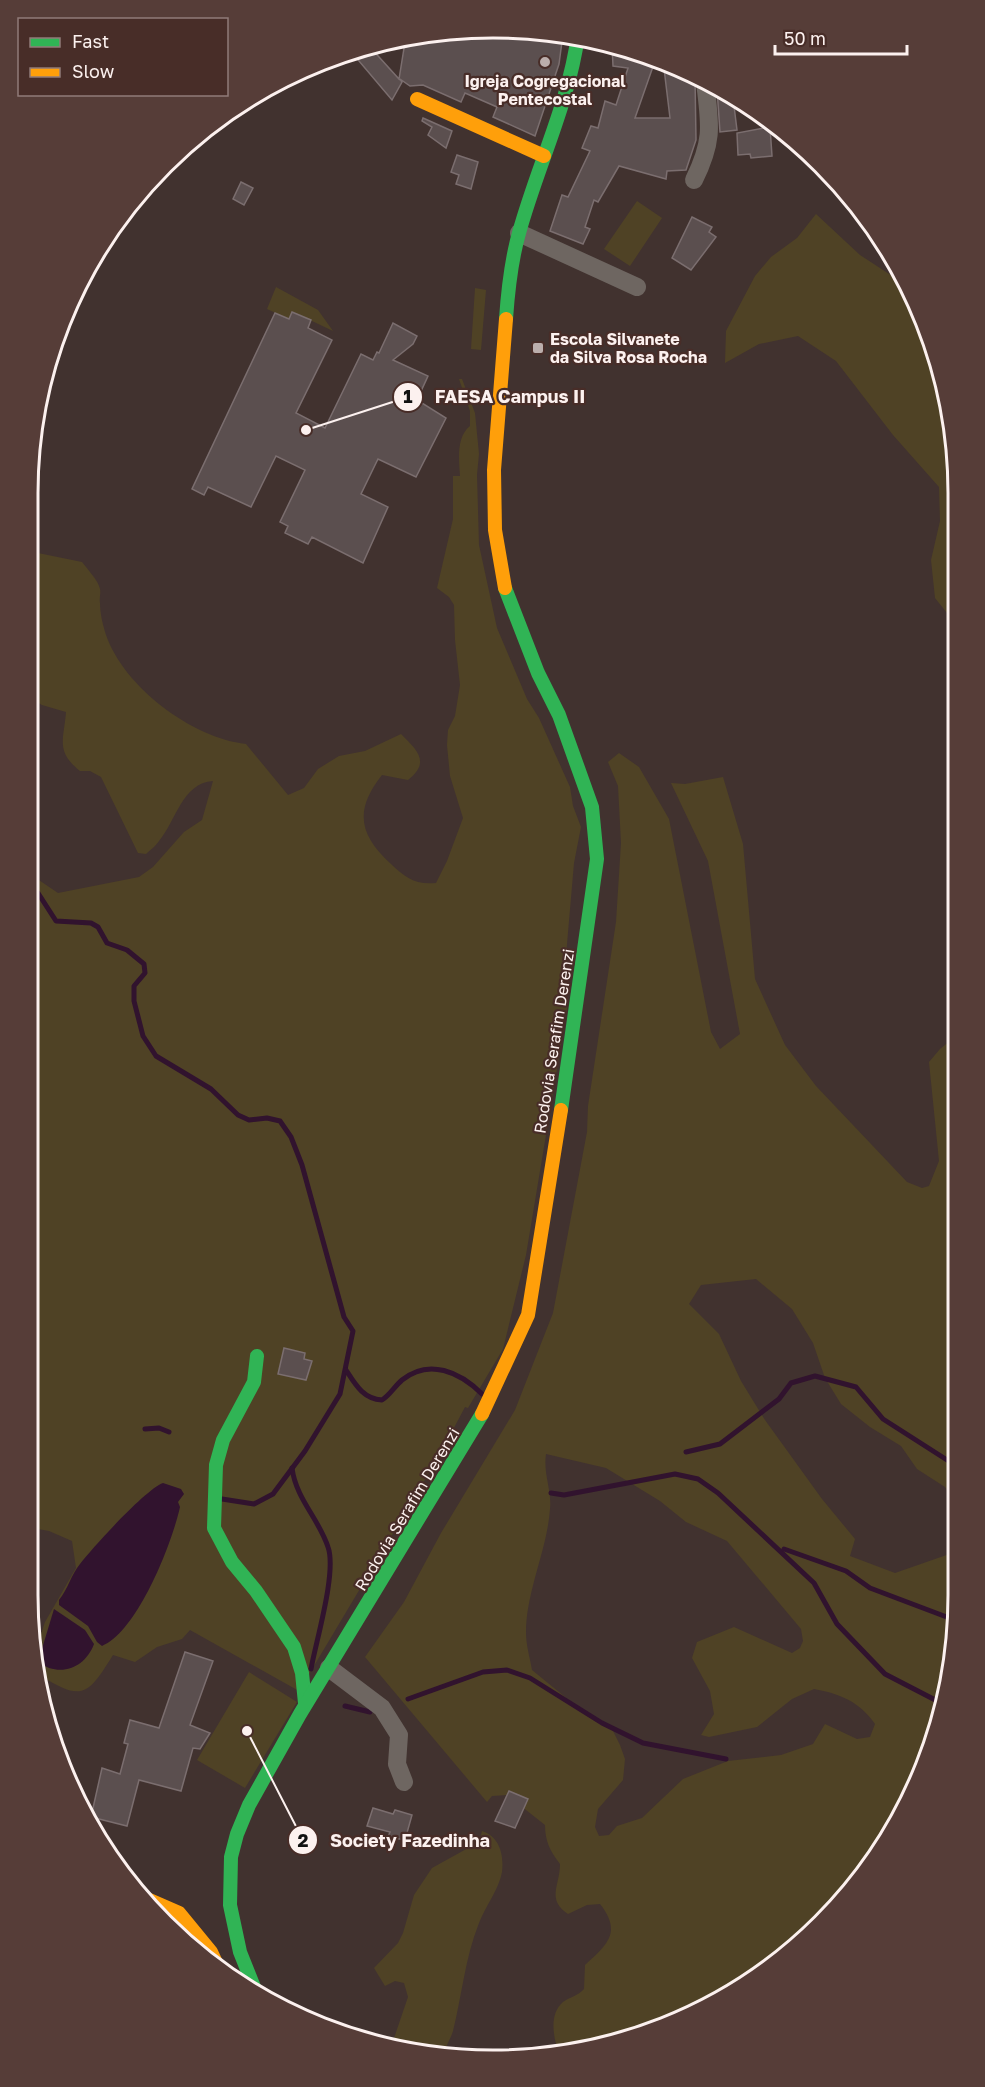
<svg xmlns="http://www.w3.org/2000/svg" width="985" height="2087" font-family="'Golos Text',sans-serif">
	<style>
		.green { fill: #4f4225; fill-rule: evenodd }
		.water { fill: #31132e }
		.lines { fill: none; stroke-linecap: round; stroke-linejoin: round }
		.stream { stroke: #31132e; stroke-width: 5 }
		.building { fill: #5b4f4f; stroke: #7b6e6f; stroke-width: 1.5 }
		.street { stroke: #6e6661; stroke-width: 18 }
		.fast { stroke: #30b455; stroke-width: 14 }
		.slow { stroke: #ff9f0a; stroke-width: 14 }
		.poi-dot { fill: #bbaeac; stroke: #482d28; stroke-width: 2 }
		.labels { text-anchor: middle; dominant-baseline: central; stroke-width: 4.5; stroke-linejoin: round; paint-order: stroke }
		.poi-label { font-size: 16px; font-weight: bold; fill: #fcf1ef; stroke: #482d28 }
		.street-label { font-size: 16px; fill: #fcf1ef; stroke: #482d28 }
		.rim { fill: none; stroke: #fcf1ef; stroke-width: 3 }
		.leader { fill: none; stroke: #fcf1ef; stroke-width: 2 }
		.callout-dot { fill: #fcf1ef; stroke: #482d28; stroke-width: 2 }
		.mark-label { font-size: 18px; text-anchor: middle; font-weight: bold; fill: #111 }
		.callout-label { font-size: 18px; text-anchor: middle; font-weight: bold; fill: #fcf1ef; stroke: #482d28; stroke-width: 4.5; stroke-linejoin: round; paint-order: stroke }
	</style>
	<rect width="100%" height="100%" fill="#41322f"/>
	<g class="green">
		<path d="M637,201L662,218L630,266L604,249Z"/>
		<path d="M816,214L860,255L906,285L923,315L954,431L955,623L935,598L931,560L940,521L939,487L893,435L836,361L798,336L759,344L725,363L726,331L755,276L771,257L797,238Z"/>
		<path d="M276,287L318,310L333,331L293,312L289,319L267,309Z"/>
		<path d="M475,288L486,290L481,350L471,349Z"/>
		<path d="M459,379H462L475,413L479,454L477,475L479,545L497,628L527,699L539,718L570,787L573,806L581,827L574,863L562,1002L568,1003L526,1255L503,1349L468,1408L465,1407L438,1458L299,1691L190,1630L182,1639L157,1647L135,1662L113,1655C88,1695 83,1702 41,1676L36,1649L45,1622L76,1568L72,1541L49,1531L27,1527V872L58,893L139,877L153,867L184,832L202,820L213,781C182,783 176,821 159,841C156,846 150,850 146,854L138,853L101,777L90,771H80C55,751 64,740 66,712L42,705L27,696V557L38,553L82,562C88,570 98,580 100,589C101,593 99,599 100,603C100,614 103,625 106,635C124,687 192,738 246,744L288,795L304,788L318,769L339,756L365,751L401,734C417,750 431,762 408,780L382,775C354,810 359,835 391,864C406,878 415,885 436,883L447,861L463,818L450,776L447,745L448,730L455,716L460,685L455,640L454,605L449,597L437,588L453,519V476H460C459,460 456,437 470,426V411Z"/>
		<path d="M619,753L639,767L669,819L711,1032L720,1049L740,1034L708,861L671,783L685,784L723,777L743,844L755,979L785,1045L816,1086L907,1182L922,1188L929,1186L939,1161L929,1062L940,1049L956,1036L958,1506L945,1487L917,1469L901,1446L870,1427L841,1404L825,1378L813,1343L792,1309L756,1279L701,1285L689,1304L719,1334L741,1381L765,1420L822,1499L855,1539L850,1556L895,1573L958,1551V1595L949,1686L922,1773L879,1853L822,1923L699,2012L559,2054C554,2039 548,2015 563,2002C570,1997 578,1996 584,1989L585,1965C608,1944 622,1932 600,1904L587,1905L568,1914C546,1899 560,1886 560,1864C550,1851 545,1841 545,1825L507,1795L492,1796L487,1802L365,1657L404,1602L441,1533L515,1410L553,1313L587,1132L588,1106L616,922L621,843L618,786L608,762ZM546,1454L606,1468L660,1501L686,1522L727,1541L801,1629L803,1641L800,1648L792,1653L734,1627L697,1642L692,1658L710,1691L714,1714L701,1735L709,1737L757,1727L792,1699L814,1689C840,1694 859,1701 875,1724L870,1737L857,1739L825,1724L813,1744L781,1755L728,1761L683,1779L642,1818L617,1826L609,1835L599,1836L595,1827L598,1809L623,1780L625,1759L620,1745L612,1729L570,1701L532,1670C530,1658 526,1645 526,1633C526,1591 547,1551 550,1509C552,1490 543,1474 546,1454Z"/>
		<path d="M249,1672L297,1702L245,1788L197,1760Z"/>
		<path d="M482,1831C500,1837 504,1855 502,1872C499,1889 485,1907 479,1923C465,1958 462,1995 453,2031C451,2038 446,2045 445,2052L401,2051L391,2047L408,1997L404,1983L395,1981L385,1986L374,1968L398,1943L403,1933L414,1895L432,1868L479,1842Z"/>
	</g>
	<g class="water">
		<path d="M163,1483L181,1489L184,1494L178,1502L180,1507C172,1543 138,1631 102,1646L97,1642L88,1626L59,1605V1600C68,1589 71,1575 80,1564C94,1546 146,1489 163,1483Z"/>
		<path d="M54,1609L85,1630L94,1644C85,1668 60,1678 38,1662Z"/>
	</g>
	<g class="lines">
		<g class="stream">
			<path d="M27,888L38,893L56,921L91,923L98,927L107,943L127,950L144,964L145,973L134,986V1001L143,1036L156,1056L211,1089L238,1115L249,1120L267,1118L280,1121L291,1137L302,1165L344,1317L353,1331L340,1394L305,1451L273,1494L254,1504L222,1499"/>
			<path d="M346,1370C355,1384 363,1399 382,1400C390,1395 394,1387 402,1380C429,1358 460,1372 482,1394"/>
			<path d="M145,1429L159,1428L169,1432"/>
			<path d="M686,1452L720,1444L779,1399L791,1383L815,1376L856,1387L883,1419L958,1467"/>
			<path d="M292,1468C296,1499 319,1519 328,1547C337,1572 316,1641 311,1669"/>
			<path d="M551,1493L564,1495L675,1474L698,1479L718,1493L814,1583L837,1624L885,1674L943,1704"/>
			<path d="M784,1549L846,1571L870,1588L952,1619"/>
			<path d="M408,1699L483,1672L507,1670L530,1678L602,1723L643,1743L726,1759"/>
			<path d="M345,1706L370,1712"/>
		</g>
	</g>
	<g class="building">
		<path d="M506,28L563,34L559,64L535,136L493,117L497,107L465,93L461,102L423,85L410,86L400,79L402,82L392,100L353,54L360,49L370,47L399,79L406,36Z"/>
		<path d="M612,45L656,58L635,118H670L663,60L695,77L696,140L686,170L667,171L666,179L619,166L598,202L594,200L585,227L590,229L583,244L550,231L562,195L568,197L590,151L582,148L591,126L598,128L605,101L616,105L628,68L613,66Z"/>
		<path d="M717,89L733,98L737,130L720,132Z"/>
		<path d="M423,118L452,131L446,148L428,135L432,127L422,121Z"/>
		<path d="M770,127L772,156L751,158L750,154L738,155L737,133Z"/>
		<path d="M457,155L478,162L471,189L456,184L459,175L451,172Z"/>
		<path d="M241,182L253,188L244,205L233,199Z"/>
		<path d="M692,217L712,227L709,232L716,237L691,270L672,258Z"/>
		<path d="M292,312L311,320L308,328L332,340L296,413L325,428L361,354L373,360L377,352L379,353L393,323L417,336L413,344L393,360L428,376L417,400L446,418L416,477L378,459L361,494L388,507L363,563L312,537L308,544L285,533L288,526L280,522L305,470L276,456L251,507L208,487L204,495L192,489L275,313L289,319Z"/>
		<path d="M284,1348L305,1353L304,1359L312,1361L306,1380L278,1374Z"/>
		<path d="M185,1652L213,1661L190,1725L210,1733L200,1749L193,1748L181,1791L139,1780L127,1826L91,1817L102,1768L120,1774L128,1744L124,1743L130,1720L159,1728Z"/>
		<path d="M509,1791L528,1799L515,1828L495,1821Z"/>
		<path d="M373,1808L393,1814L395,1810L412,1815L405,1840L388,1837L390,1832L367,1826Z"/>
	</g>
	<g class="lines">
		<g class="street">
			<path d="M694,180C714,140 710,124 705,82"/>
			<path d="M519,233L637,287"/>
			<path d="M329,1668L382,1708L399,1735L397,1764L404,1782"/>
		</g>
		<g class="fast">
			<path d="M506,319C508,290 511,261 519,233C537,167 569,103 578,35"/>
			<path d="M505,588L538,673L559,715L592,807L597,859L561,1110"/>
			<path d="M257,1356L254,1382L223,1440L216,1465L214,1528L232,1562L256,1591L294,1647L302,1673L305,1703"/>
			<path d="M258,1997L240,1952L230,1905L231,1857L237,1834L249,1805L300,1714L482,1414"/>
		</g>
		<g class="slow">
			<path d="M417,99L544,156"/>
			<path d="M505,588L495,530L494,470L506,319"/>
			<path d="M482,1414L528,1315L561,1110"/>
			<path d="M140,1896L179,1913L211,1952L218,1967"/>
		</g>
	</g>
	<g class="poi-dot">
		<circle cx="545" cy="62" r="6"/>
		<rect x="532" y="342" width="12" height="12" rx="3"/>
	</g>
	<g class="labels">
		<g class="poi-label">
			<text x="545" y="81">Igreja Cogregacional<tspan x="545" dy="18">Pentecostal</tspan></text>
			<text x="550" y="339" text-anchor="start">Escola Silvanete<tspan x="550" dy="18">da Silva Rosa Rocha</tspan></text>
		</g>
		<g class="street-label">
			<text transform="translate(554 1041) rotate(-81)">Rodovia Serafim Derenzi</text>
			<text transform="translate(407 1509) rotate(-59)">Rodovia Serafim Derenzi</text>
		</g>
	</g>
	<path d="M0 0H985V2087H0ZM493 38H493A455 455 0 0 1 948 493V1595A455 455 0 0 1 493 2050H493A455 455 0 0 1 38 1595V493A455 455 0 0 1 493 38Z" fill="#563d38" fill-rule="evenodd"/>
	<path class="rim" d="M493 38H493A455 455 0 0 1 948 493V1595A455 455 0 0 1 493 2050H493A455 455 0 0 1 38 1595V493A455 455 0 0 1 493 38Z"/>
	<path class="leader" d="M306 430L408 397M247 1731L303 1840"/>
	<g class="callout-dot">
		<circle cx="306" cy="430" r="6"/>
		<circle cx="247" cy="1731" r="6"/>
		<circle cx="408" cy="397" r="15"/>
		<circle cx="303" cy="1840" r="15"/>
	</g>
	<g class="mark-label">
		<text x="408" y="403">1</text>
		<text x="303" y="1847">2</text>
	</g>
	<g class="callout-label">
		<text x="510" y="403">FAESA Campus II</text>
		<text x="410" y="1847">Society Fazedinha</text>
	</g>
	<rect x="18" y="18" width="210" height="78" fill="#482d28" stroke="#907b78" stroke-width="1.5"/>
	<rect x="30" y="38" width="30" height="9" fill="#30b455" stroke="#907b78" stroke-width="1.5"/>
	<text x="72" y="48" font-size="18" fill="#fcf1ef">Fast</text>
	<rect x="30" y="68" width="30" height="9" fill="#ff9f0a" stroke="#907b78" stroke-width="1.5"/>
	<text x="72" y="78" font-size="18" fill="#fcf1ef">Slow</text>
	<path d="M775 45v9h132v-9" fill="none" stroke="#fcf1ef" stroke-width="3"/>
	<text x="784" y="45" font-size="18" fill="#fcf1ef" stroke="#482d28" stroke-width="4.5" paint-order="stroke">50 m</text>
</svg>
